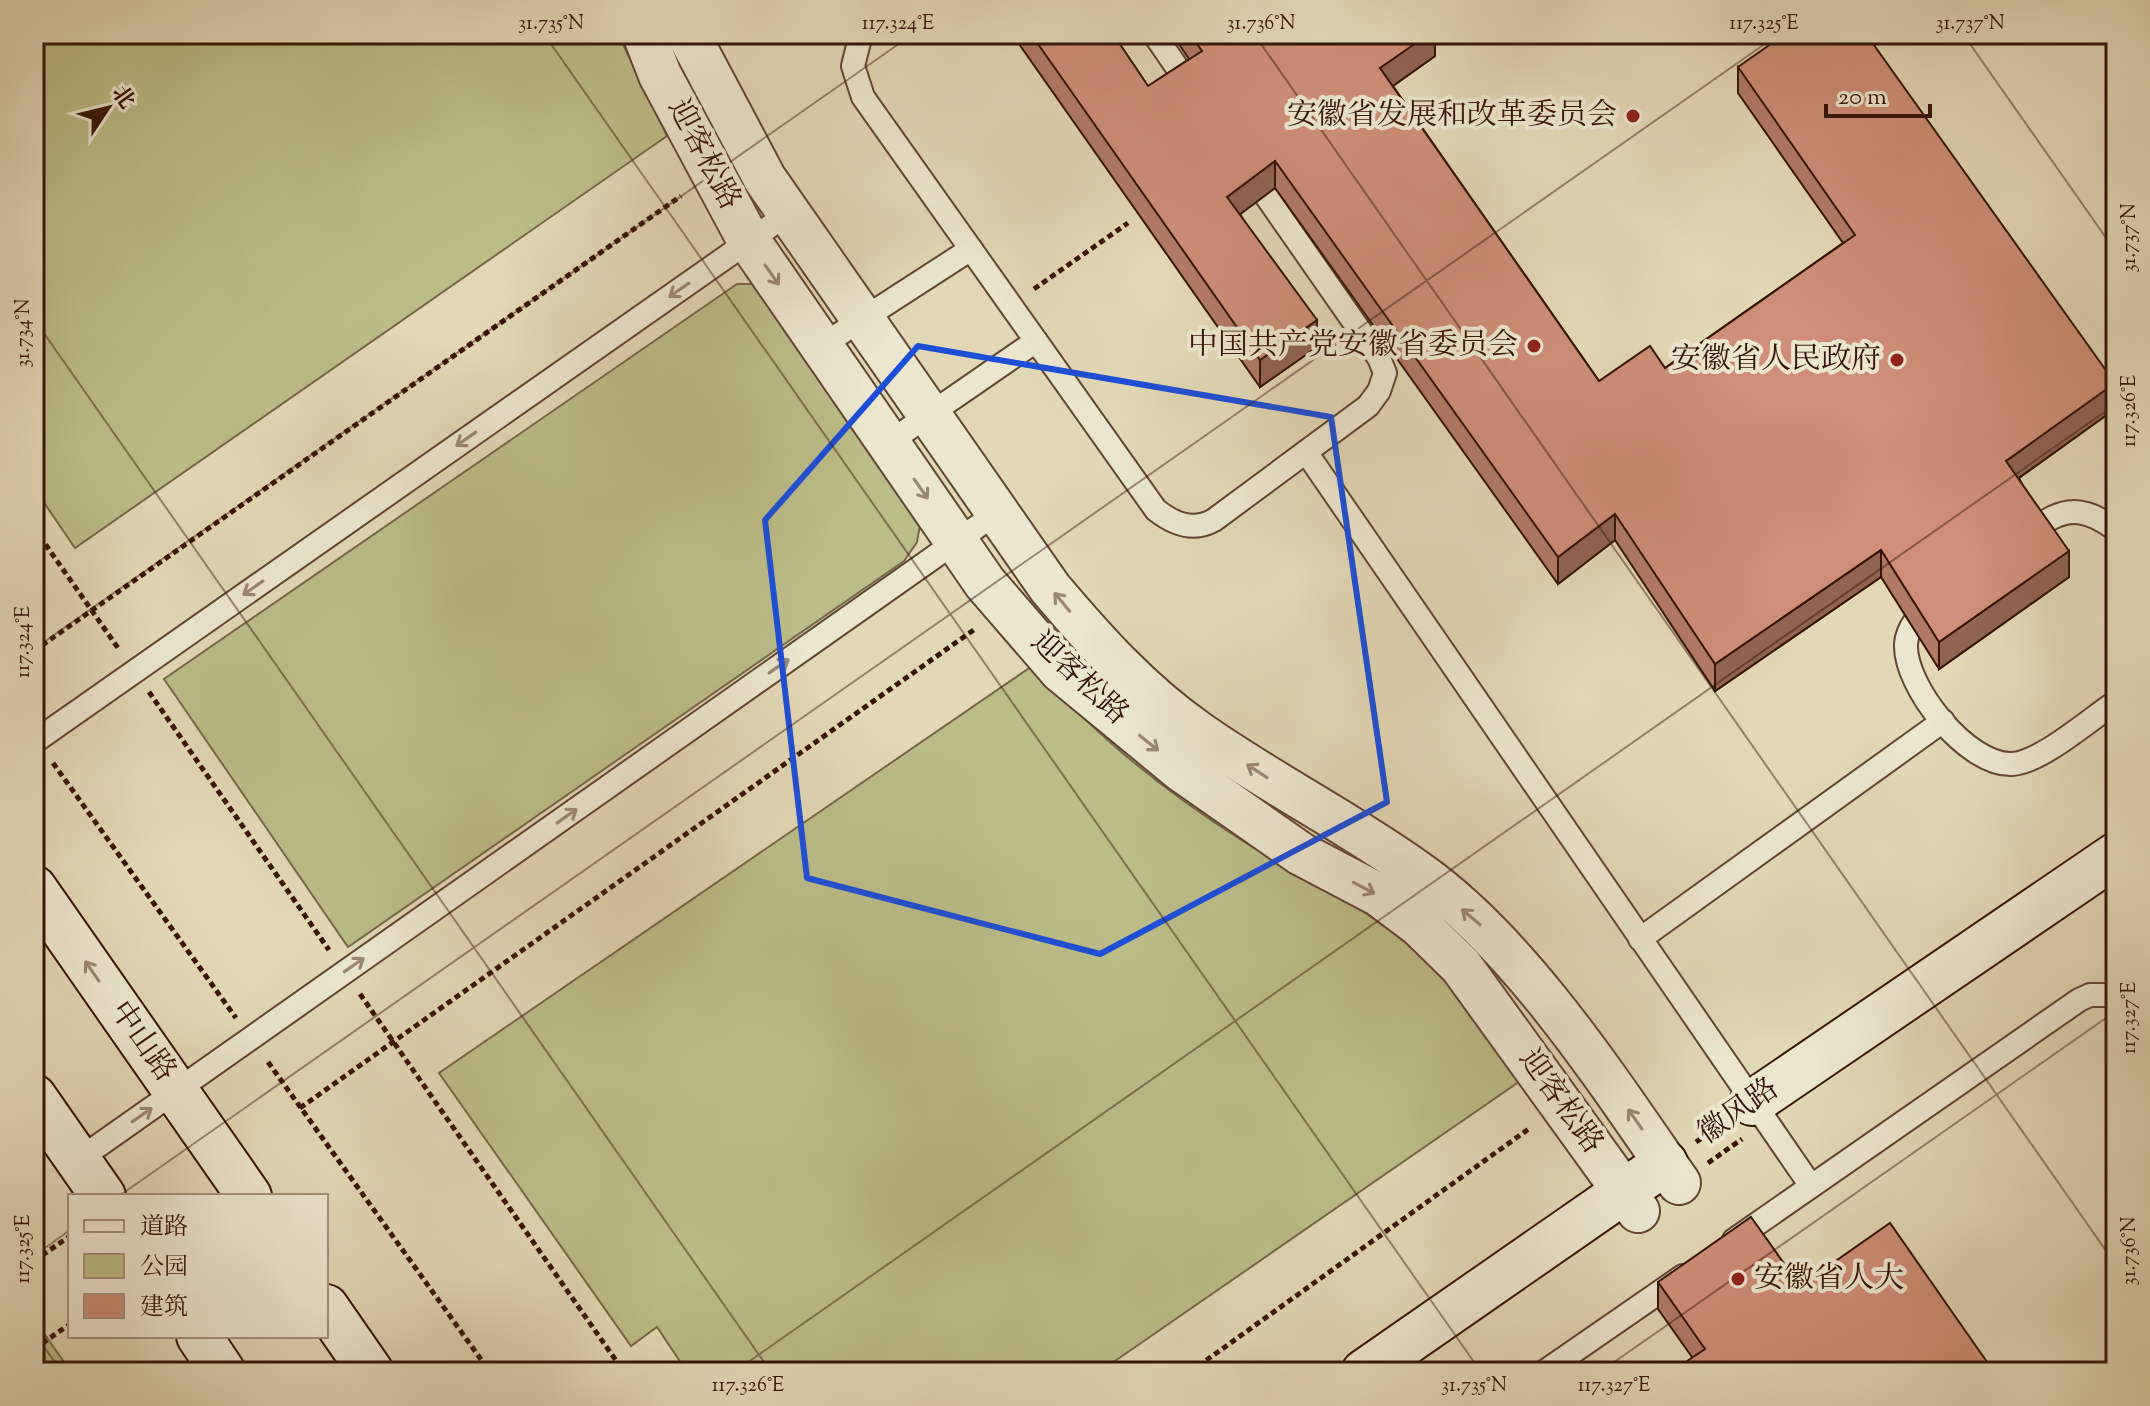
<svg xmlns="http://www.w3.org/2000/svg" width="2150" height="1406" font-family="'Sorts Mill Goudy','Noto Serif SC',serif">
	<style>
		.green { fill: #bbbc88; stroke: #786848; stroke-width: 2 }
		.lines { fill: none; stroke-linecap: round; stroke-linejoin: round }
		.lane-casing { stroke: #614633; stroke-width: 26 }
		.street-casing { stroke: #614633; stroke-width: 46 }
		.secondary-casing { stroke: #361508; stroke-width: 48 }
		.path { stroke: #361508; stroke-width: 5; stroke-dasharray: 6 4; stroke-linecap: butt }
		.lane { stroke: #ece6cf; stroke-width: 22 }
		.street { stroke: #ece6cf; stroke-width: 42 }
		.secondary { stroke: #ece6cf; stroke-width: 44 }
		.wall { fill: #b17a66; stroke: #361508; stroke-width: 2 }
		.shaded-wall { fill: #906353; stroke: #361508; stroke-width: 2 }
		.building { fill: #ce8e77; stroke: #361508; stroke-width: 2 }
		.oneway { stroke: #9a8875 }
		.marked { fill: none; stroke: #1d4ed8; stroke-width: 6; stroke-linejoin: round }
		.ticks { fill: none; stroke: #361508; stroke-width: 2; stroke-opacity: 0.45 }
		.poi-dot { fill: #8f2418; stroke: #ece6cf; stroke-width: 3 }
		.labels { text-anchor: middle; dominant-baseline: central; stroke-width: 8; stroke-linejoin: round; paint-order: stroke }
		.poi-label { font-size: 30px; fill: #361508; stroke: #ece6cf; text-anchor: end }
		.street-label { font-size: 30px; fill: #361508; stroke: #ece6cf }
		.neatline { fill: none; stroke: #361508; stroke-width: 3 }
		.ticks-label { font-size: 20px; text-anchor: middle; fill: #361508 }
	</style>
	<rect width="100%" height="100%" fill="#e2d8b5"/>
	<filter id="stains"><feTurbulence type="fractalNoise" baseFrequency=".0025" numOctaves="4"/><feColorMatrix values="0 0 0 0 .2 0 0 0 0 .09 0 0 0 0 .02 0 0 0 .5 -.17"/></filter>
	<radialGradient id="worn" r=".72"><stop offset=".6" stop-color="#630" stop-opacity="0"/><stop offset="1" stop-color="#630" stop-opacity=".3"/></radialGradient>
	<g class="green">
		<path d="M34,34H618L667,136L75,548L34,488Z"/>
		<path d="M737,284H755L921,519L917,542L904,561L348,947L164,679Z"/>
		<path d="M1035,664C1092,735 1166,792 1243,841C1304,879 1369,909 1424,955C1464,989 1492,1037 1523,1079L1099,1372H687L657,1327L631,1346L439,1073Z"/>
		<path d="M34,1319L71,1372H34Z"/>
	</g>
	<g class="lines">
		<g class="lane-casing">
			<g id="lane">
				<path d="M861,34L853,66L863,97L1156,510C1174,524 1193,532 1214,520L1368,406L1379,391L1385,373L1379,358L1250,173"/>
				<path d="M1154,34L1194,92"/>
				<path d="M821,346L971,249"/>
				<path d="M888,443L1036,341"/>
				<path d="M1306,452L1811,1186"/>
				<path d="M2024,536C2059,510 2078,501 2116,530"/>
				<path d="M1932,604C1920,613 1907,628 1906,644C1904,686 1967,766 2012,764C2042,762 2090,719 2116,702"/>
				<path d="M34,742L789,213"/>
				<path d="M1640,939L1943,721"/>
				<path d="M78,1160L998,512"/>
				<path d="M1734,1240L2079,1000L2090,995H2116"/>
				<path d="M1544,1372L1683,1276"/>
			</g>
		</g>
		<g class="street-casing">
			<g id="street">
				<path d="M644,34L660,75L749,241L985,583L1061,671L1181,770L1301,854L1379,895L1419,925L1461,966L1638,1211"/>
				<path d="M688,34L765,179L1050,588C1094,640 1139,691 1196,731C1268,782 1348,822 1420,874C1521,946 1608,1081 1679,1183"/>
			</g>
		</g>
		<g class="secondary-casing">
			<g id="secondary">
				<path d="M34,888L249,1196"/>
				<path d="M34,1097L103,1196"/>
				<path d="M1752,1103L2116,855"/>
				<path d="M326,1307L371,1372"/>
				<path d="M199,1336L223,1372"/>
				<path d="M1364,1372L1665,1163"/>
			</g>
		</g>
		<g class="path">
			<path d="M1034,289L1128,223"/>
			<path d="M34,528L118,648"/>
			<path d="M34,651L681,196"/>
			<path d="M149,692L329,950"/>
			<path d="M53,763L236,1018"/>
			<path d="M360,994L624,1372"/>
			<path d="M268,1062L490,1372"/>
			<path d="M300,1108L975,629"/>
			<path d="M1696,1142L1721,1125"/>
			<path d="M1708,1163L1742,1139"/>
			<path d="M34,1261L70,1236"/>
			<path d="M34,1349L70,1324"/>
			<path d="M1190,1372L1530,1128"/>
		</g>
		<use href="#lane" class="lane"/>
		<use href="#street" class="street"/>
		<use href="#secondary" class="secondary"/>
	</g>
	<g class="wall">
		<path d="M1012,34H1113L1148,86L1189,59L1172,34H1439L1435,37V56L1393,86L1599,381L1665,368L1843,243L1738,93V67L2115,409L2019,478L2069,577L1939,669L1881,577L1715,691L1615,540L1558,584L1275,188L1240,214L1317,347L1260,387Z"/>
		<path d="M1658,1282L1800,1286L1994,1372L1692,1357L1658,1309Z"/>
	</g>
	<g class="shaded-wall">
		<path d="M1426,34H1439L1435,37V56L1380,95V68Z"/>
		<path d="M1275,161V188L1227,224V197Z"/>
		<path d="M1317,320V347L1260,387V360Z"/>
		<path d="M2115,383V409L2006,487V461Z"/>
		<path d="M1615,514V540L1558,584V557Z"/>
		<path d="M1881,550V577L1715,691V664Z"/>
		<path d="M2069,551V577L1939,669V642Z"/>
	</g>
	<g class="building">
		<path d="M1031,34H1113L1148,86L1202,51L1190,34H1429L1380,68L1599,381L1650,346L1665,368L1855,235L1738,67L1785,34H1866L2115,383L2006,461L2069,551L1939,642L1881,550L1715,664L1615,514L1558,557L1275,161L1227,197L1317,320L1260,360Z"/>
		<path d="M1751,1217L1800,1286L1890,1223L1994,1372H1671L1705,1349L1658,1282Z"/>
	</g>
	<defs><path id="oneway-shaft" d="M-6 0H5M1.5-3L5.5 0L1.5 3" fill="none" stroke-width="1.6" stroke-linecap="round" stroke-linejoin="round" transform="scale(2)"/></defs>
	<g class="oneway">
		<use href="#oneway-shaft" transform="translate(772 275) rotate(55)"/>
		<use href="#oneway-shaft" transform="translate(679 290) rotate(145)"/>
		<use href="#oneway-shaft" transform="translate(466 439) rotate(145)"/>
		<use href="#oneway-shaft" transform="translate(921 489) rotate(55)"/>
		<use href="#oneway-shaft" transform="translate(253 588) rotate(145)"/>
		<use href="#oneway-shaft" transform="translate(1062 602) rotate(-130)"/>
		<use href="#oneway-shaft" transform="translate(779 666) rotate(-35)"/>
		<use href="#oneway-shaft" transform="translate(1149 743) rotate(39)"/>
		<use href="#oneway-shaft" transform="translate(1257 771) rotate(-147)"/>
		<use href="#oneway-shaft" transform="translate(567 816) rotate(-35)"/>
		<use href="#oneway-shaft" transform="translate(1364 888) rotate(28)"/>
		<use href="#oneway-shaft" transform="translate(1471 917) rotate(-140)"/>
		<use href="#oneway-shaft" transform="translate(354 965) rotate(-35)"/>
		<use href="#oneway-shaft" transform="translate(92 971) rotate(-125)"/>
		<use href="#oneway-shaft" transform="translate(142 1115) rotate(-35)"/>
		<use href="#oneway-shaft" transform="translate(1635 1119) rotate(-125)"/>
	</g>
	<path class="marked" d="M918,346L1331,417L1387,802L1100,954L807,878L765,520Z"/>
	<path class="ticks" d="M544,34L1481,1372M1254,34L2116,1265M1963,34L2116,252M34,43L46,34M34,319L771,1372M34,649L913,34M119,1196L1779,34M34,1256L70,1230M34,1333L62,1372M734,1372L2116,404M1600,1372L2116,1011"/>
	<g class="poi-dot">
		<circle cx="1633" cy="116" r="8"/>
		<circle cx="1534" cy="346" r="8"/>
		<circle cx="1897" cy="360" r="8"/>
		<circle cx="1738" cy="1279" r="8"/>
	</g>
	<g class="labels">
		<g class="poi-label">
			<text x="1617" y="116">安徽省发展和改革委员会</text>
			<text x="1518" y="346">中国共产党安徽省委员会</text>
			<text x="1881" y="360">安徽省人民政府</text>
			<text x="1754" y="1279" text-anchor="start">安徽省人大</text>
		</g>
		<g class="street-label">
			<text transform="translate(703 155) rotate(62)">迎客松路</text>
			<text transform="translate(1079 679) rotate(43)">迎客松路</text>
			<text transform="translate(142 1042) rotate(55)">中山路</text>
			<text transform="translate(1560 1102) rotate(54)">迎客松路</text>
			<text transform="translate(1739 1112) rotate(-35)">徽风路</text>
		</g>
	</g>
	<rect width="2150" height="1406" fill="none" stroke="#e2d8b5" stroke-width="88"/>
	<rect x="68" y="1194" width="260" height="144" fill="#ece6cf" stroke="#a3927f" stroke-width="2"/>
	<rect x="84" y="1220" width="40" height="12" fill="#ece6cf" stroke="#a3927f" stroke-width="2"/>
	<text x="140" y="1234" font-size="24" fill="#361508">道路</text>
	<rect x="84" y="1254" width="40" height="24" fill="#bbbc88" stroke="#a3927f" stroke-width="2"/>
	<text x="140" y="1274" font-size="24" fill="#361508">公园</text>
	<rect x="84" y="1294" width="40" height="24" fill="#ce8e77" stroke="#a3927f" stroke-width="2"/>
	<text x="140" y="1314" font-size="24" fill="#361508">建筑</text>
	<g transform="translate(108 108) rotate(55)" stroke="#ece6cf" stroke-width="6" paint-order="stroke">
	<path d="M0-6L14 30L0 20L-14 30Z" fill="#361508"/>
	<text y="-12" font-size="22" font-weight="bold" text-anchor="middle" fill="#361508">北</text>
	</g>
	<path d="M1826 104v12h104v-12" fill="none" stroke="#361508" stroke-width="4"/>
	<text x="1838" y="104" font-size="24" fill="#361508" stroke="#ece6cf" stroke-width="6" paint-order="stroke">20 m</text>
	<rect x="44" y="44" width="2062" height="1318" class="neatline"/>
	<g class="ticks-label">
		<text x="551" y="29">31.735°N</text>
		<text x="898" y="29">117.324°E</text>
		<text x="1261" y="29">31.736°N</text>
		<text x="1764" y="29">117.325°E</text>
		<text x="1970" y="29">31.737°N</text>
		<text transform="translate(2128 238) rotate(-90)" y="7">31.737°N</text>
		<text transform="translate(22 333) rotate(-90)" y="7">31.734°N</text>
		<text transform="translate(2128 411) rotate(-90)" y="7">117.326°E</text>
		<text transform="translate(22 642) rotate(-90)" y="7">117.324°E</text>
		<text transform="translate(2128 1018) rotate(-90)" y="7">117.327°E</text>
		<text transform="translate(22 1249) rotate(-90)" y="7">117.325°E</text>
		<text transform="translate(2128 1251) rotate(-90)" y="7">31.736°N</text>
		<text x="748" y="1391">117.326°E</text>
		<text x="1474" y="1391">31.735°N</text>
		<text x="1614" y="1391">117.327°E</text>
	</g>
	<rect width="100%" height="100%" filter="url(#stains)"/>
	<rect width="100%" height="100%" fill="url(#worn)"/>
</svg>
